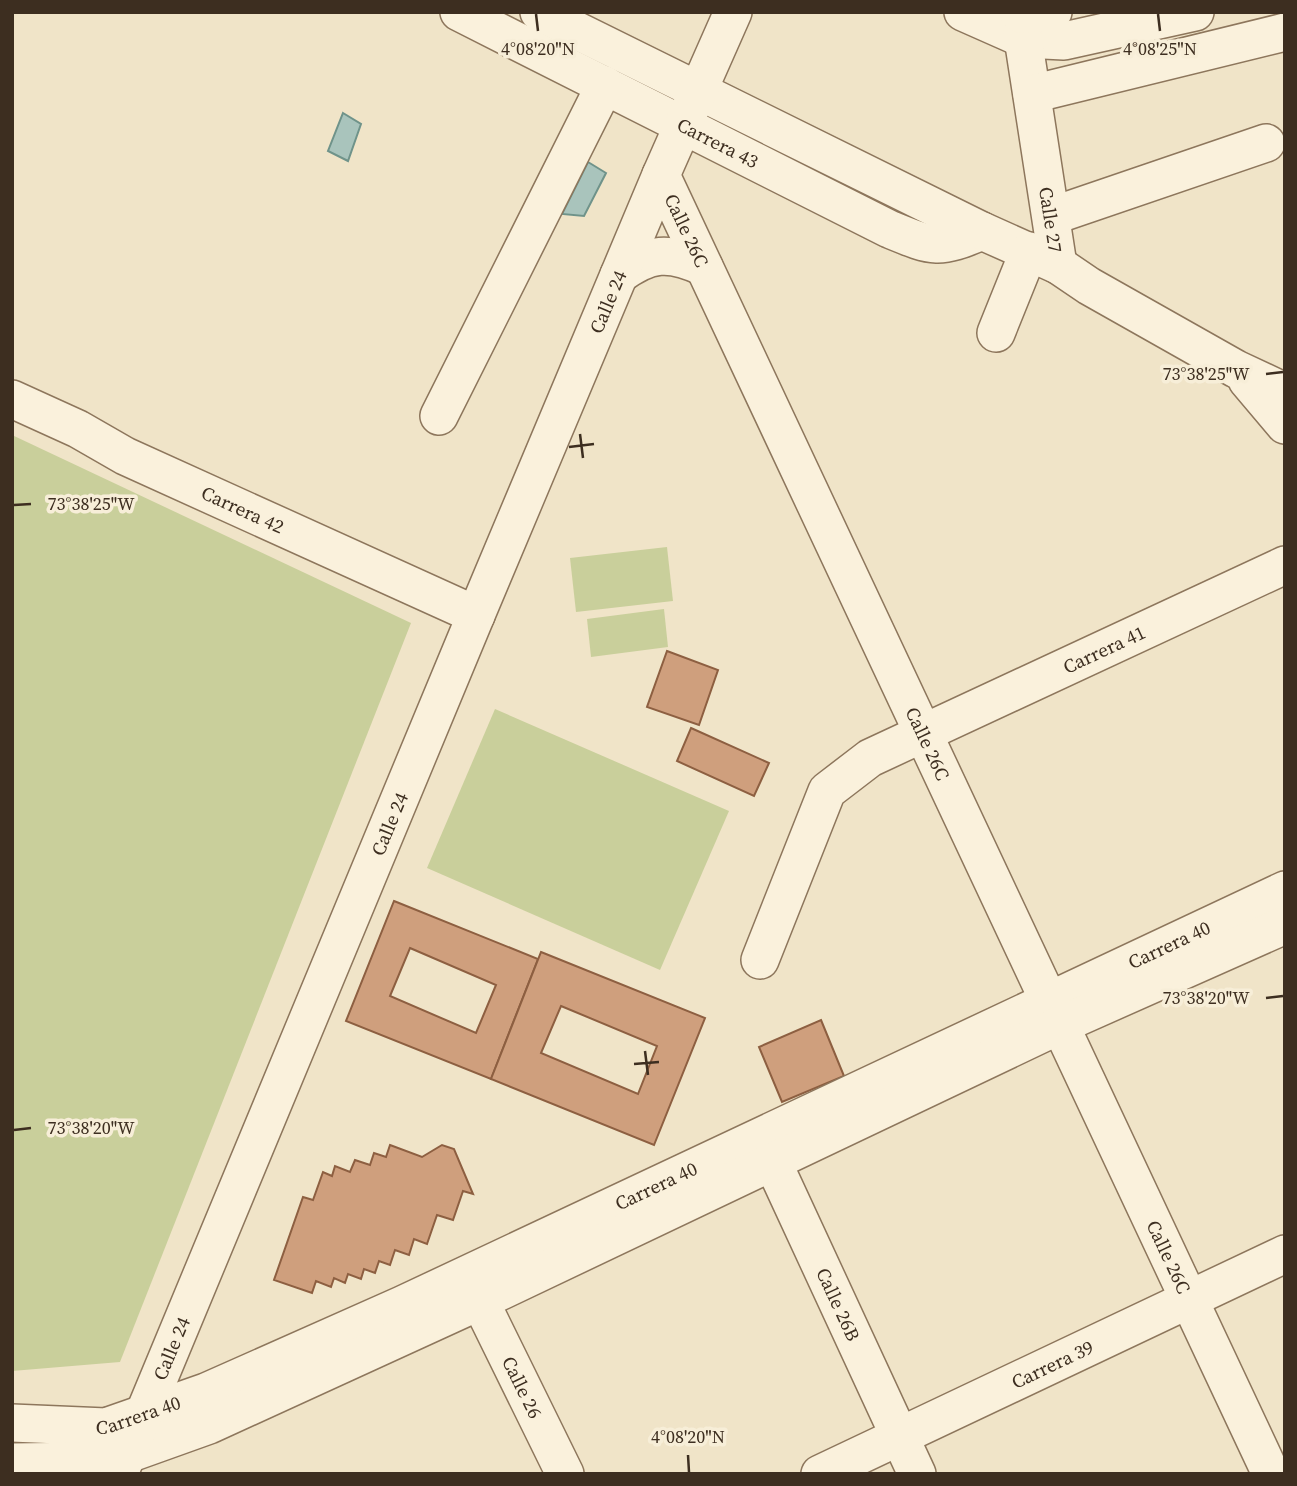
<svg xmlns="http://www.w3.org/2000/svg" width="1297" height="1486" font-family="'Source Serif 4',serif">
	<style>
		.green { fill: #c9cf9b }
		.water { fill: #a9c4bc; stroke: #6f938a; stroke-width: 2 }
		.building { fill: #cf9f7d; stroke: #8d5f41; stroke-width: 2; fill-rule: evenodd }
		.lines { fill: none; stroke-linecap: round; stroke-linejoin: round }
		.minor-casing { stroke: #8d765c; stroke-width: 40 }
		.minor { stroke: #faf1dc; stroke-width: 37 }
		.ticks { fill: none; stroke: #3d2e20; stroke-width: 2.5 }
		.labels { text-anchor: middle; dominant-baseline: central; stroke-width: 7; stroke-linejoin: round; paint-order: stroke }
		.street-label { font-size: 19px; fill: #3d2e20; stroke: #f7eed8 }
		.ticks-label { font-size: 18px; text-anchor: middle; fill: #3d2e20; stroke: #f7eed8; stroke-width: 7; stroke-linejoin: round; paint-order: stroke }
	</style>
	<rect width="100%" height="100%" fill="#f0e4c8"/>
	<g class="green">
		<path d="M12,435L411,623L120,1362L12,1371Z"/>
		<path d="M667,547L673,601L576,612L570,558Z"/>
		<path d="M664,609L668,647L591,657L587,619Z"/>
		<path d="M495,709L729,811L660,970L427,868Z"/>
	</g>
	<g class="water">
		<path d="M343,113L361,124L348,161L328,151Z"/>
		<path d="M588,162L606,173L584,216L562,214Z"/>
	</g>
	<g class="building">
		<path d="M667,651L718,670L699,725L647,707Z"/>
		<path d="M691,728L769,763L754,796L677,761Z"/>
		<path d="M394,901L538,959L491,1079L346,1021ZM410,948L496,985L476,1033L390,996Z"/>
		<path d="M541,952L705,1018L654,1145L491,1079ZM561,1006L657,1046L638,1094L541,1053Z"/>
		<path d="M821,1020L844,1076L782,1102L759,1047Z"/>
		<path d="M390,1145L422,1157L442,1145L454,1149L473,1194L463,1191L453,1220L437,1215L427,1244L414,1239L409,1255L395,1250L390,1265L379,1261L375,1273L364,1269L361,1279L348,1274L345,1283L334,1278L331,1287L316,1281L312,1293L274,1280L303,1197L313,1200L323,1172L332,1176L335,1166L350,1172L355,1160L370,1165L374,1153L386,1157Z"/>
	</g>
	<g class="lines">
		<g class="minor-casing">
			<g id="minor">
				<path id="s1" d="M459,12L889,229C933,247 938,250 982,231"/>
				<path d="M539,12L982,231L1058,265L1089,286L1236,369L1285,392"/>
				<path d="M963,12L1024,39L1064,41L1195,12"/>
				<path id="s2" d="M1019,12L1058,265"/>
				<path d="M1020,14L1053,12"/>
				<path d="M1032,94L1285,32"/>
				<path id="s3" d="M661,175L1271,1474"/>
				<path d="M1052,216L1266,143"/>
				<path d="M619,275C650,252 669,251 704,267"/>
				<path d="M996,333L1029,251"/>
				<path d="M1247,380L1285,425"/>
				<path id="s4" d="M12,399L78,429L125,456L476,615"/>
				<path d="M439,416L605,85"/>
				<path id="s5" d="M760,960L827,791L870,758L1285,565"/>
				<path id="s6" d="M762,1139L917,1474"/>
				<path id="s7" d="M480,1301L565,1474"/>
				<path id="s8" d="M12,1423L106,1427L206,1392L402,1305L1285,890"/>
				<path d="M12,1462L93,1461L128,1454L209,1425L480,1301L1060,1025L1285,925"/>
				<path id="s9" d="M119,1474L476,615L661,175L733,12"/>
				<path id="s10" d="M820,1474L1285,1254"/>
			</g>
		</g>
		<use href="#minor" class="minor"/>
	</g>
	<path class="ticks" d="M536,14L538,31M1158,14L1160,31M1266,374L1283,372M580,434L583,458M569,447L594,444M14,505L31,504M1266,998L1283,996M645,1051L648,1075M634,1064L659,1062M14,1130L31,1128M688,1455L689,1472"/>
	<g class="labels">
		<g class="street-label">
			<text stroke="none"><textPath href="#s1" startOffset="290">Carrera 43</textPath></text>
			<text stroke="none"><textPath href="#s2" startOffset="210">Calle 27</textPath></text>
			<text stroke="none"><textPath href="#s3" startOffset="61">Calle 26C</textPath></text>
			<text stroke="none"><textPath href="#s9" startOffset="1270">Calle 24</textPath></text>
			<text stroke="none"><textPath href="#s4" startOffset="256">Carrera 42</textPath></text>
			<text stroke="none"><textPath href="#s5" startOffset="494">Carrera 41</textPath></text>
			<text stroke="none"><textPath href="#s3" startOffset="628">Calle 26C</textPath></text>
			<text stroke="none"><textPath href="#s9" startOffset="704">Calle 24</textPath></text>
			<text stroke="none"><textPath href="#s8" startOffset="1262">Carrera 40</textPath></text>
			<text stroke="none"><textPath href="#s8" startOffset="695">Carrera 40</textPath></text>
			<text stroke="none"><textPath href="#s3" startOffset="1195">Calle 26C</textPath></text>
			<text stroke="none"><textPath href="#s6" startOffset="182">Calle 26B</textPath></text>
			<text stroke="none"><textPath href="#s9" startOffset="136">Calle 24</textPath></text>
			<text stroke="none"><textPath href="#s10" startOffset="257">Carrera 39</textPath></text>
			<text stroke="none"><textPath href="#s7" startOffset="96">Calle 26</textPath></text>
			<text stroke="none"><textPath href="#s8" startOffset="128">Carrera 40</textPath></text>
		</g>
	</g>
	<g class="ticks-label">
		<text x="538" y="55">4°08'20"N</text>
		<text x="1160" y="55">4°08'25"N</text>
		<text x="1206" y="380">73°38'25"W</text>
		<text x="91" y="510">73°38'25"W</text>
		<text x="1206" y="1004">73°38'20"W</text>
		<text x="91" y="1134">73°38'20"W</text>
		<text x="688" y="1443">4°08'20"N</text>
	</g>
	<rect width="1297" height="1486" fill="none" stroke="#3d2e20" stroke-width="28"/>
</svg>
